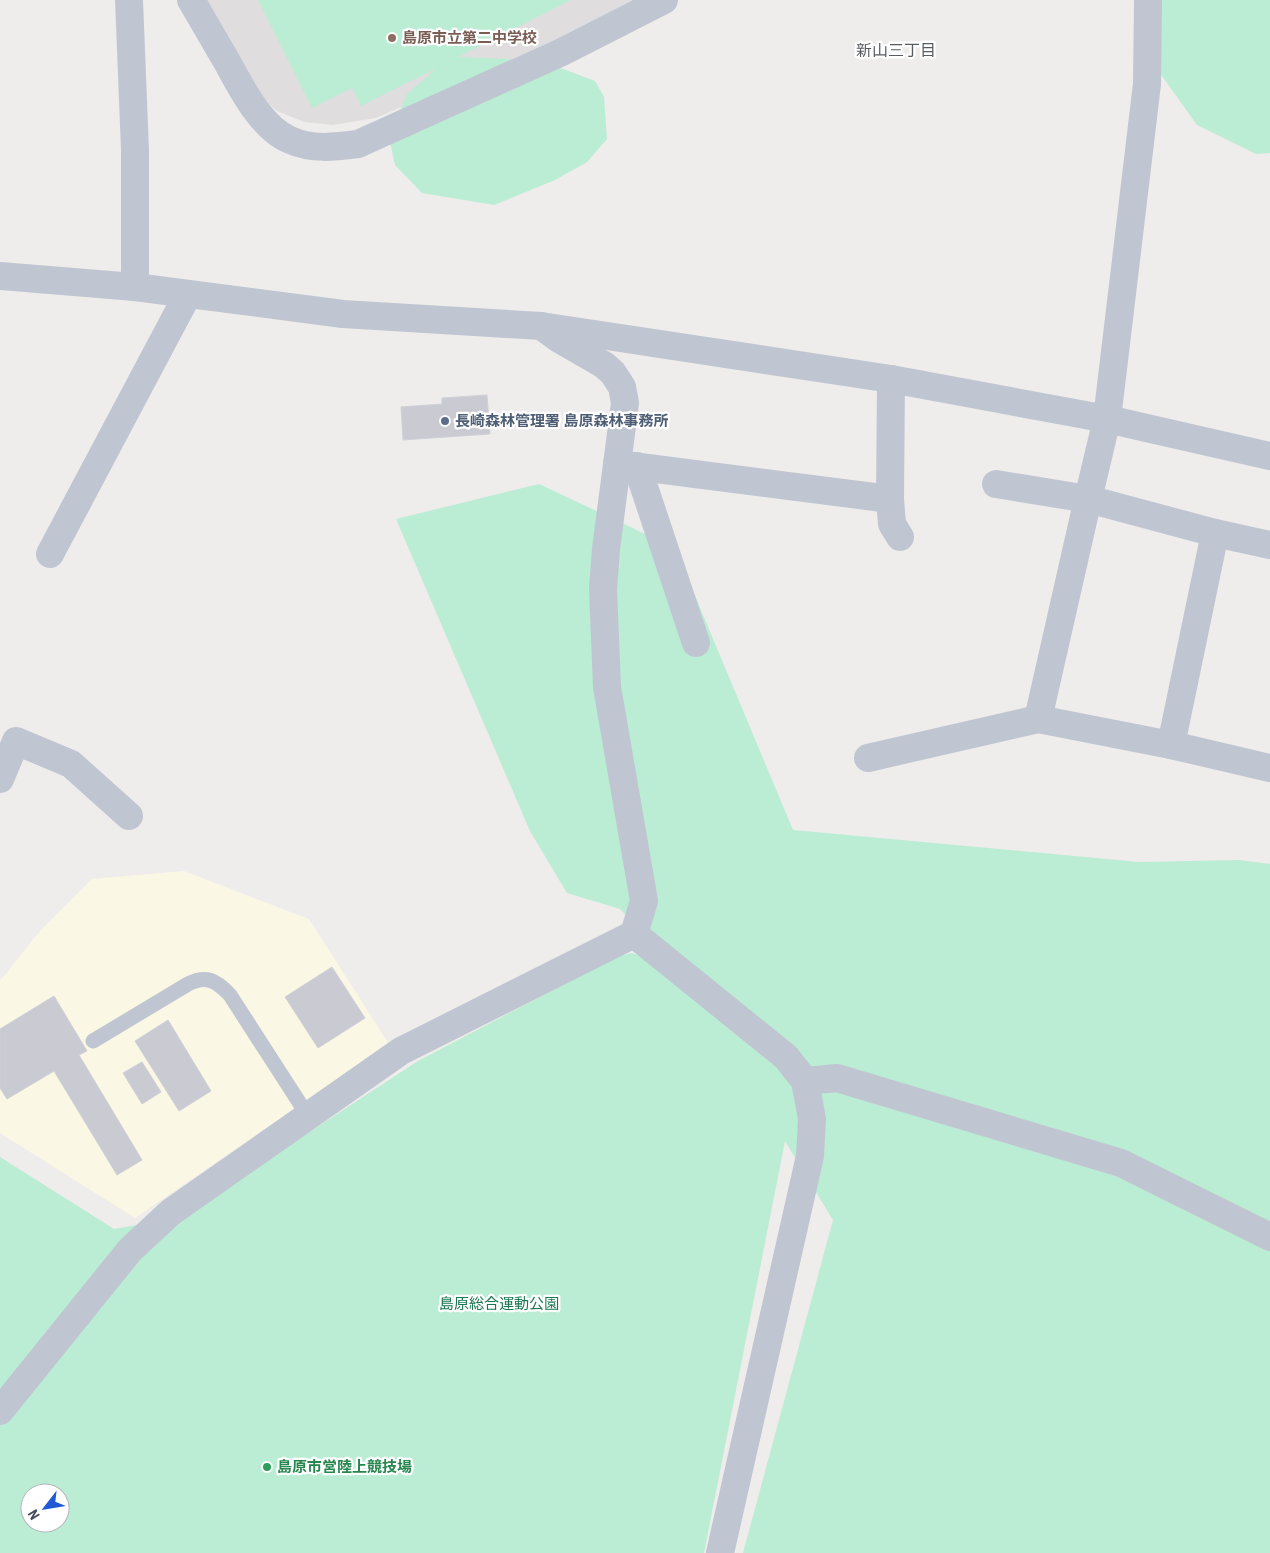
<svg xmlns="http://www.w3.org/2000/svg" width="1270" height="1553" font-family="'Roboto Condensed','Noto Sans JP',sans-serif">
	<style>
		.commercial { fill: #faf7e4 }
		.education { fill: #e0ddde }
		.green { fill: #bbecd4; fill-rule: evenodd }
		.building { fill: #c9cad2; stroke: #d0d1d8 }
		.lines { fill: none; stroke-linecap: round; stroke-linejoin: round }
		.lane { stroke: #c0c6d1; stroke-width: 15 }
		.street { stroke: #c0c6d1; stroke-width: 28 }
		.education-dot { fill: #8d6e63; stroke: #fff; stroke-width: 2 }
		.service-dot { fill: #5c6f8a; stroke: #fff; stroke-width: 2 }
		.leisure-dot { fill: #2e9e5b; stroke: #fff; stroke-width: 2 }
		.labels { text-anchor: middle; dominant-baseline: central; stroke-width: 4.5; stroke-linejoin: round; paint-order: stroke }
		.education-label { font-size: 15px; font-weight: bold; fill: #785e54; stroke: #fff; text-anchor: start }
		.service-label { font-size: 15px; font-weight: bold; fill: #4e5e75; stroke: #fff; text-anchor: start }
		.park-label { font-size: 15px; fill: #1a7654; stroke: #fff }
		.leisure-label { font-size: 15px; font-weight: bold; fill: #27864d; stroke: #fff; text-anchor: start }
		.neighbourhood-label { font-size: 16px; fill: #595c61; stroke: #fff }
	</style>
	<rect width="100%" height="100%" fill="#efecec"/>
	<path class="commercial" d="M184,871L309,919L389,1044L135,1218L0,1133V981L40,931L92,879Z"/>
	<path class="education" d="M203,0H647L376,118L333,125L304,122L277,111L261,97Z"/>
	<g class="green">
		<path d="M258,0H571L458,57L539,60L595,81L604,97L607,139L587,162L555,180L494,205L422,193L395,165L389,137L407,94L437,68L361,106L352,88L312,108Z"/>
		<path d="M1144,0H1270V153L1256,154L1197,125L1162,76L1137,34Z"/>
		<path d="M539,484L675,548L793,830L1139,862L1239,860L1270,864V1553H743L833,1220L785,1141L704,1553H0V1157L114,1229L178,1218L418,1061L618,956L631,953L646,957L688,979L620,909L567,893L530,831L396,519ZM30,1493H60V1523H30Z"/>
	</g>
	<g class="building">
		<path d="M487,395L490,434L403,440L401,407L442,404V398Z"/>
		<path d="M332,967L365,1018L318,1048L285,997Z"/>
		<path d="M54,996L87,1051L79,1055L142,1160L117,1175L54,1071L7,1099L0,1088V1029Z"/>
		<path d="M168,1020L211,1091L179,1111L135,1041Z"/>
		<path d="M142,1062L161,1092L142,1104L123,1073Z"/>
	</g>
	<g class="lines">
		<path class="lane" d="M93,1041L188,984C206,975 216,980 230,995L308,1116"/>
		<g class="street">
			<path d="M129,0L135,150V287"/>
			<path d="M191,0C203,20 214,40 226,60C241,87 260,127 290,140C312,150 335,147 358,144L562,52L664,0"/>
			<path d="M1148,0L1147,84L1107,419L1088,499L1215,533L1270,545"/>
			<path d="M0,276L135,287L343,314L541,326L891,379L1107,419L1270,456"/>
			<path d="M617,464L890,499L891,379"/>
			<path d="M637,466L696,643"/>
			<path d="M996,484L1088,499L1038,719"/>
			<path d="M890,499L892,524L900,537"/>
			<path d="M50,554L188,294"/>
			<path d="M1171,745L1215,533"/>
			<path d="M868,758L1038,719L1171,745L1270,768"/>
			<path d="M0,779L16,741L71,764L129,816"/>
			<path d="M634,934L786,1057L805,1081L812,1119L810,1156L720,1553"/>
			<path d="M805,1081L837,1078L1121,1163L1270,1237"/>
			<path d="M0,1411L130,1250L171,1212L401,1051L634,934L644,901L607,687L603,589L606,549L625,403L622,387L613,373L604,365L559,339L541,326"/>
		</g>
	</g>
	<circle class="education-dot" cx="392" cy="38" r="5"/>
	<circle class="service-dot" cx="445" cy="421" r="5"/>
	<circle class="leisure-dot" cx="267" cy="1467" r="5"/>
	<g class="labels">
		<g class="education-label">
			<text x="402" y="38">島原市立第二中学校</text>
		</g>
		<g class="service-label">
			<text x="455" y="421">長崎森林管理署 島原森林事務所</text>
		</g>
		<g class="park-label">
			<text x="499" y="1304">島原総合運動公園</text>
		</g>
		<g class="leisure-label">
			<text x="277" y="1467">島原市営陸上競技場</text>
		</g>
		<g class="neighbourhood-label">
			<text x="896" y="50">新山三丁目</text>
		</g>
	</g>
	<g transform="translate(45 1508) rotate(239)"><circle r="24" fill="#ffffff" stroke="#b5b8bd"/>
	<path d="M0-4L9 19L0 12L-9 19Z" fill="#2058d5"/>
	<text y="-8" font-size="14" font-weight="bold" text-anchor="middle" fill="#454d59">N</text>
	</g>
</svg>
